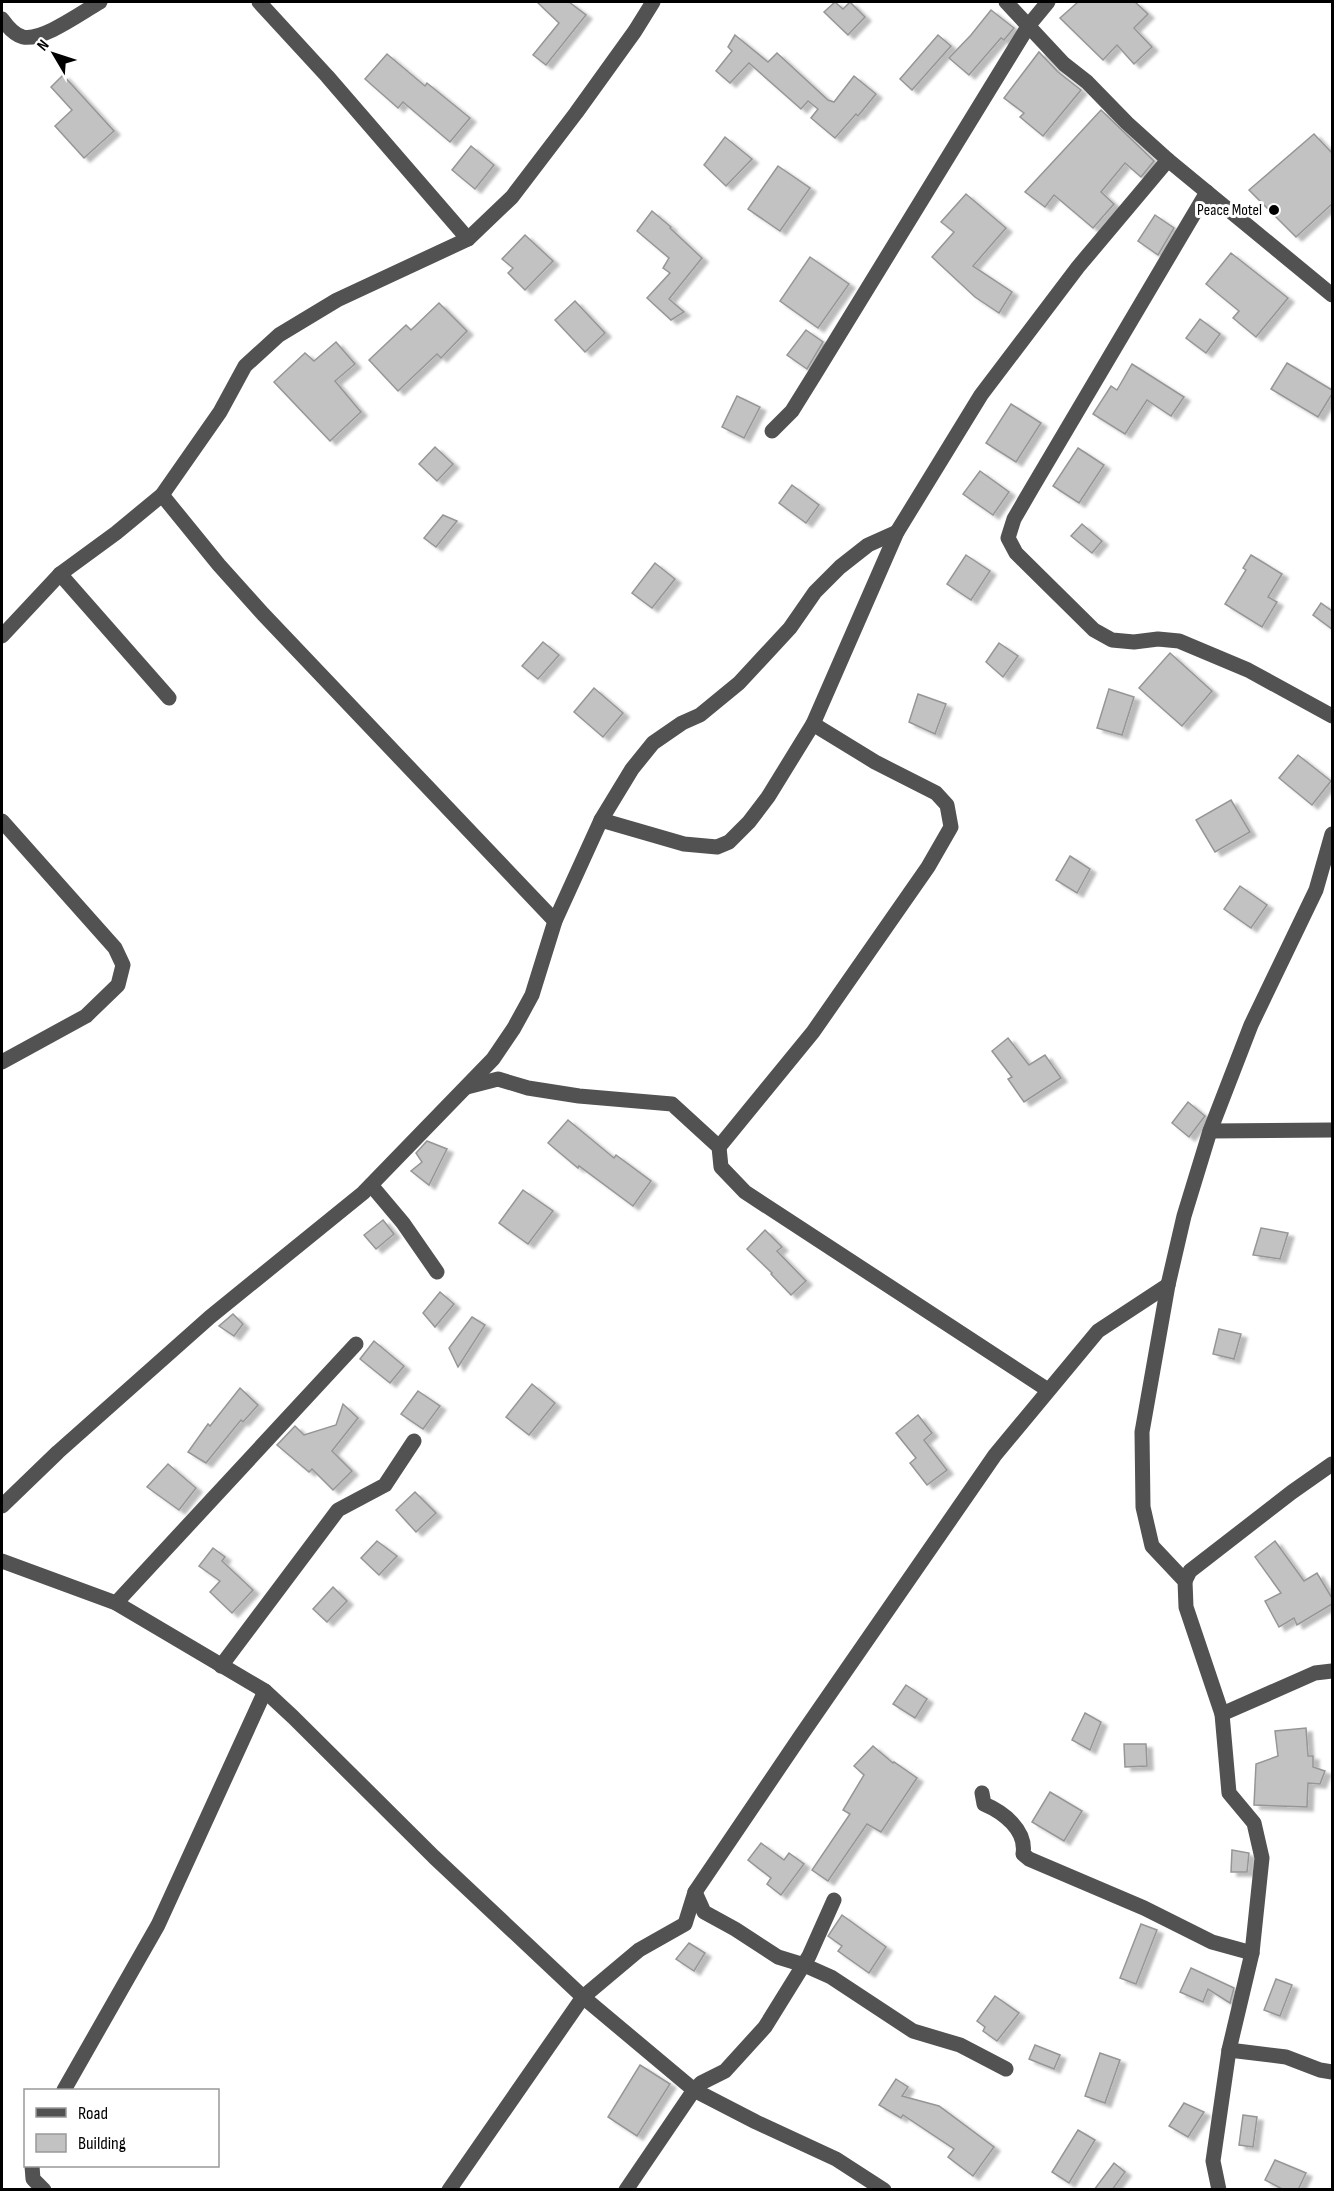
<svg xmlns="http://www.w3.org/2000/svg" width="1334" height="2191" font-family="'Sofia Sans Condensed',sans-serif">
	<style>
		.building { fill: #c2c2c2; stroke: #969696; stroke-width: 1.5; filter: url(#shadow) }
		.lines { fill: none; stroke-linecap: round; stroke-linejoin: round }
		.minor { stroke: #525252; stroke-width: 15 }
		.poi-dot { fill: #000; stroke: #fff; stroke-width: 2 }
		.labels { text-anchor: middle; dominant-baseline: central; stroke-width: 6; stroke-linejoin: round; paint-order: stroke }
		.poi-label { font-size: 16px; fill: #000; stroke: #fff; text-anchor: end }
	</style>
	<defs>
		<filter id="shadow"><feDropShadow dx="6" dy="4" stdDeviation="1.5" flood-color="#0004"/></filter>
	</defs>
	<rect width="100%" height="100%" fill="#fff"/>
	<g class="building">
		<path d="M537,2H569L586,15L546,65L533,55L559,23Z"/>
		<path d="M835,2L843,9L850,2L865,17L848,35L824,12Z"/>
		<path d="M1078,2H1135L1148,14L1134,28L1152,47L1134,64L1117,45L1103,60L1060,18Z"/>
		<path d="M991,10L1014,28L1004,40L1001,38L969,75L949,58L971,35Z"/>
		<path d="M735,35L768,62L777,53L828,100L834,102L854,76L876,94L858,116L856,114L835,138L811,118L818,109L808,101L801,109L749,63L730,83L716,71L732,51L728,47Z"/>
		<path d="M938,35L951,46L912,90L900,79Z"/>
		<path d="M1039,52L1058,72L1081,90L1043,136L1020,117L1024,113L1004,98Z"/>
		<path d="M387,54L425,86L427,83L470,118L450,142L403,102L398,108L365,79Z"/>
		<path d="M63,75L114,131L84,158L55,126L72,110L51,87Z"/>
		<path d="M1101,110L1154,161L1141,177L1125,163L1101,192L1114,204L1093,228L1054,195L1045,207L1025,192Z"/>
		<path d="M1314,134L1332,153V204L1296,237L1249,190Z"/>
		<path d="M725,137L752,159L726,186L704,165Z"/>
		<path d="M471,146L494,165L475,189L452,170Z"/>
		<path d="M778,166L810,188L780,231L748,209Z"/>
		<path d="M966,194L1006,228L973,266L1012,292L999,313L975,297L932,257L954,232L941,222Z"/>
		<path d="M652,211L671,227L670,228L702,258L669,299L684,312L671,320L647,298L670,273L663,268L669,258L637,231Z"/>
		<path d="M1155,215L1174,228L1158,255L1138,241Z"/>
		<path d="M525,235L553,261L525,290L508,273L513,268L502,259Z"/>
		<path d="M1231,253L1288,298L1256,337L1233,318L1239,311L1206,284Z"/>
		<path d="M810,257L849,284L818,328L780,301Z"/>
		<path d="M575,301L605,333L585,352L555,320Z"/>
		<path d="M439,303L467,331L441,358L437,354L398,391L369,360L406,325L411,330Z"/>
		<path d="M1200,319L1220,334L1206,353L1186,338Z"/>
		<path d="M806,330L823,342L807,369L787,355Z"/>
		<path d="M336,342L355,364L335,381L361,412L330,441L274,382L305,353L314,361Z"/>
		<path d="M1287,363L1332,390V394L1318,417L1271,389Z"/>
		<path d="M1132,364L1184,397L1171,416L1147,400L1125,434L1093,414L1111,386L1117,390Z"/>
		<path d="M737,396L760,407L744,438L722,427Z"/>
		<path d="M1011,404L1041,423L1016,462L986,443Z"/>
		<path d="M435,447L453,464L437,481L419,464Z"/>
		<path d="M1078,448L1104,465L1079,503L1053,486Z"/>
		<path d="M980,471L1009,492L993,515L963,494Z"/>
		<path d="M792,485L819,505L806,523L779,503Z"/>
		<path d="M443,515L457,521L436,547L424,538Z"/>
		<path d="M1082,524L1102,541L1092,553L1071,536Z"/>
		<path d="M966,555L990,571L971,600L947,584Z"/>
		<path d="M1251,555L1282,574L1268,597L1277,602L1262,627L1225,604L1246,570L1243,568Z"/>
		<path d="M655,563L675,579L652,608L632,593Z"/>
		<path d="M1321,603L1332,611V629L1313,615Z"/>
		<path d="M543,642L559,655L538,679L522,666Z"/>
		<path d="M999,643L1018,656L1003,677L986,662Z"/>
		<path d="M1170,653L1212,691L1182,726L1139,688Z"/>
		<path d="M594,688L623,713L603,737L574,712Z"/>
		<path d="M1109,689L1134,697L1122,735L1097,728Z"/>
		<path d="M918,694L946,704L935,734L909,722Z"/>
		<path d="M1298,755L1331,781L1312,805L1279,778Z"/>
		<path d="M1231,800L1250,832L1215,852L1196,820Z"/>
		<path d="M1070,856L1090,869L1077,893L1056,880Z"/>
		<path d="M1240,886L1267,905L1251,928L1224,909Z"/>
		<path d="M1008,1038L1029,1065L1045,1055L1061,1078L1024,1102L1008,1079L1012,1077L992,1051Z"/>
		<path d="M1188,1102L1205,1116L1189,1137L1172,1123Z"/>
		<path d="M568,1120L614,1158L616,1155L651,1181L633,1206L579,1166L578,1168L548,1143Z"/>
		<path d="M427,1141L447,1149L429,1185L411,1171L422,1162L416,1153Z"/>
		<path d="M523,1190L553,1211L528,1244L499,1223Z"/>
		<path d="M383,1220L394,1234L376,1249L364,1235Z"/>
		<path d="M1261,1228L1288,1233L1280,1259L1253,1255Z"/>
		<path d="M765,1230L782,1247L777,1251L806,1281L791,1295L771,1274L772,1273L747,1249Z"/>
		<path d="M440,1292L454,1304L435,1327L423,1313Z"/>
		<path d="M233,1314L243,1324L234,1336L219,1326Z"/>
		<path d="M472,1317L485,1325L458,1367L449,1348Z"/>
		<path d="M1219,1329L1241,1334L1234,1359L1213,1354Z"/>
		<path d="M374,1341L404,1366L390,1383L360,1359Z"/>
		<path d="M532,1384L555,1403L529,1435L506,1417Z"/>
		<path d="M240,1388L258,1405L243,1422L241,1420L206,1463L188,1452L208,1424L210,1426Z"/>
		<path d="M418,1391L440,1406L423,1429L401,1414Z"/>
		<path d="M343,1404L358,1418L332,1451L352,1471L333,1490L312,1469L309,1472L277,1445L295,1426L304,1435L336,1425Z"/>
		<path d="M918,1415L932,1433L924,1440L947,1470L927,1485L910,1463L916,1458L896,1433Z"/>
		<path d="M168,1464L196,1488L179,1510L147,1487Z"/>
		<path d="M415,1492L436,1513L416,1532L396,1510Z"/>
		<path d="M377,1541L397,1556L379,1575L361,1558Z"/>
		<path d="M1275,1541L1304,1581L1317,1573L1332,1598V1604L1297,1625L1294,1618L1279,1627L1265,1601L1281,1593L1255,1557Z"/>
		<path d="M213,1548L225,1557L222,1561L253,1590L232,1613L210,1592L220,1581L199,1566Z"/>
		<path d="M333,1587L347,1601L327,1622L313,1609Z"/>
		<path d="M906,1685L927,1699L915,1718L893,1704Z"/>
		<path d="M1085,1713L1101,1722L1090,1750L1072,1740Z"/>
		<path d="M1306,1728L1308,1756H1313V1767L1325,1771L1320,1784L1308,1783L1307,1807L1254,1805L1256,1764L1278,1756L1275,1731Z"/>
		<path d="M1124,1744H1146L1147,1766L1125,1767Z"/>
		<path d="M873,1746L893,1763L894,1762L917,1778L881,1832L867,1824L828,1881L812,1870L850,1814L843,1810L864,1775L854,1766Z"/>
		<path d="M1050,1792L1082,1811L1064,1841L1032,1822Z"/>
		<path d="M761,1843L784,1860L789,1853L804,1864L781,1895L767,1884L771,1878L748,1860Z"/>
		<path d="M1232,1850L1249,1853L1247,1872H1231Z"/>
		<path d="M842,1915L886,1947L869,1973L838,1951L842,1946L828,1936Z"/>
		<path d="M1141,1924L1157,1930L1136,1984L1120,1978Z"/>
		<path d="M689,1943L705,1953L694,1971L676,1959Z"/>
		<path d="M1191,1968L1234,1988L1230,2003L1208,1989L1203,2002L1180,1992Z"/>
		<path d="M1276,1979L1292,1985L1280,2016L1264,2010Z"/>
		<path d="M995,1996L1019,2013L997,2041L983,2031L985,2027L977,2021Z"/>
		<path d="M1035,2045L1060,2055L1054,2069L1029,2059Z"/>
		<path d="M1100,2053L1120,2060L1105,2103L1085,2096Z"/>
		<path d="M640,2065L670,2084L637,2136L608,2117Z"/>
		<path d="M896,2079L908,2087L902,2096L939,2106L994,2147L973,2176L948,2157L954,2149L903,2115L901,2118L879,2105Z"/>
		<path d="M1184,2103L1204,2112L1188,2137L1169,2126Z"/>
		<path d="M1243,2115L1257,2117L1253,2147L1239,2145Z"/>
		<path d="M1078,2130L1095,2140L1069,2183L1052,2172Z"/>
		<path d="M1275,2160L1306,2173L1298,2190H1284L1265,2180Z"/>
		<path d="M1114,2163L1125,2172L1112,2190H1094Z"/>
	</g>
	<g class="lines">
		<g class="minor">
			<path d="M259,2L327,76L468,239"/>
			<path d="M1006,2L1064,64L1087,82L1127,123L1168,160L1332,295"/>
			<path d="M2,19C7,26 15,35 23,37C43,41 82,12 100,2"/>
			<path d="M1207,192L1032,488L1014,519L1008,538L1016,553L1094,630L1112,640L1134,642L1158,639L1179,641L1248,670L1332,716"/>
			<path d="M772,431L792,411L815,374L1029,25L1048,2"/>
			<path d="M162,495L219,565L263,614L555,921"/>
			<path d="M60,574L169,698"/>
			<path d="M2,636L60,574L116,533L162,495L220,412L245,366L279,335L337,300L468,239L512,197L576,113L635,31L653,2"/>
			<path d="M601,820L684,844L717,847L729,842L749,822L768,797L813,724L897,532L981,395L1078,267L1168,160"/>
			<path d="M2,821L115,948L123,965L118,985L86,1016L2,1062"/>
			<path d="M467,1087L498,1079L528,1088L579,1096L672,1104L719,1147L721,1167L745,1192L1048,1390"/>
			<path d="M1210,1131L1332,1130"/>
			<path d="M719,1147L813,1032L928,867L951,827L947,805L936,793L875,762L813,724"/>
			<path d="M371,1185L403,1223L437,1272"/>
			<path d="M2,1506L58,1452L210,1317L363,1193L493,1059L514,1028L532,995L555,921L601,820L632,769L653,743L682,723L700,715L739,683L790,628L815,592L840,567L868,545L897,532"/>
			<path d="M2,1561L116,1603L265,1691L293,1717L434,1857L583,1997L694,2090L756,2122L836,2159L884,2190"/>
			<path d="M1185,1581L1190,1571L1292,1492L1332,1464"/>
			<path d="M116,1603L356,1344"/>
			<path d="M221,1666L338,1510L385,1485L414,1441"/>
			<path d="M1222,1714L1315,1673L1332,1671"/>
			<path d="M982,1793L984,1804C1003,1812 1027,1830 1023,1854L1029,1859L1144,1908L1212,1942L1252,1953"/>
			<path d="M695,1892L704,1912L735,1929L778,1957L804,1965L831,1977L913,2031L960,2045L1006,2069"/>
			<path d="M1229,2050L1286,2057L1320,2070L1332,2072"/>
			<path d="M64,2090L158,1925L265,1691"/>
			<path d="M32,2166L33,2179L44,2190"/>
			<path d="M449,2190L583,1997L639,1950L685,1924L695,1892L802,1734L995,1455L1098,1331L1168,1285"/>
			<path d="M626,2190L694,2090L701,2083L725,2071L765,2027L809,1956L834,1900"/>
			<path d="M1219,2190L1213,2161L1229,2050L1252,1953L1262,1858L1254,1823L1229,1793L1222,1714L1186,1607L1185,1581L1152,1546L1143,1507L1142,1432L1168,1285L1184,1216L1210,1131L1251,1025L1316,890L1332,834"/>
		</g>
	</g>
	<circle class="poi-dot" cx="1274" cy="210" r="6"/>
	<g class="labels">
		<g class="poi-label">
			<text x="1262" y="210">Peace Motel</text>
		</g>
	</g>
	<rect width="1334" height="2191" fill="none" stroke="#000000" stroke-width="6"/>
	<rect x="24" y="2089" width="195" height="78" fill="#ffffff" stroke="#999999" stroke-width="1.5"/>
	<rect x="36" y="2108" width="30" height="9" fill="#525252" stroke="#999999" stroke-width="1.5"/>
	<text x="78" y="2119" font-size="18" fill="#000000">Road</text>
	<rect x="36" y="2134" width="30" height="18" fill="#c2c2c2" stroke="#999999" stroke-width="1.5"/>
	<text x="78" y="2149" font-size="18" fill="#000000">Building</text>
	<g transform="translate(54 54) rotate(309)" stroke="#ffffff" stroke-width="4.5" paint-order="stroke">
	<path d="M0-4.5L10 22L0 15L-10 22Z" fill="#000000"/>
	<text y="-9" font-size="16" font-weight="bold" text-anchor="middle" fill="#000000">N</text>
	</g>
</svg>
